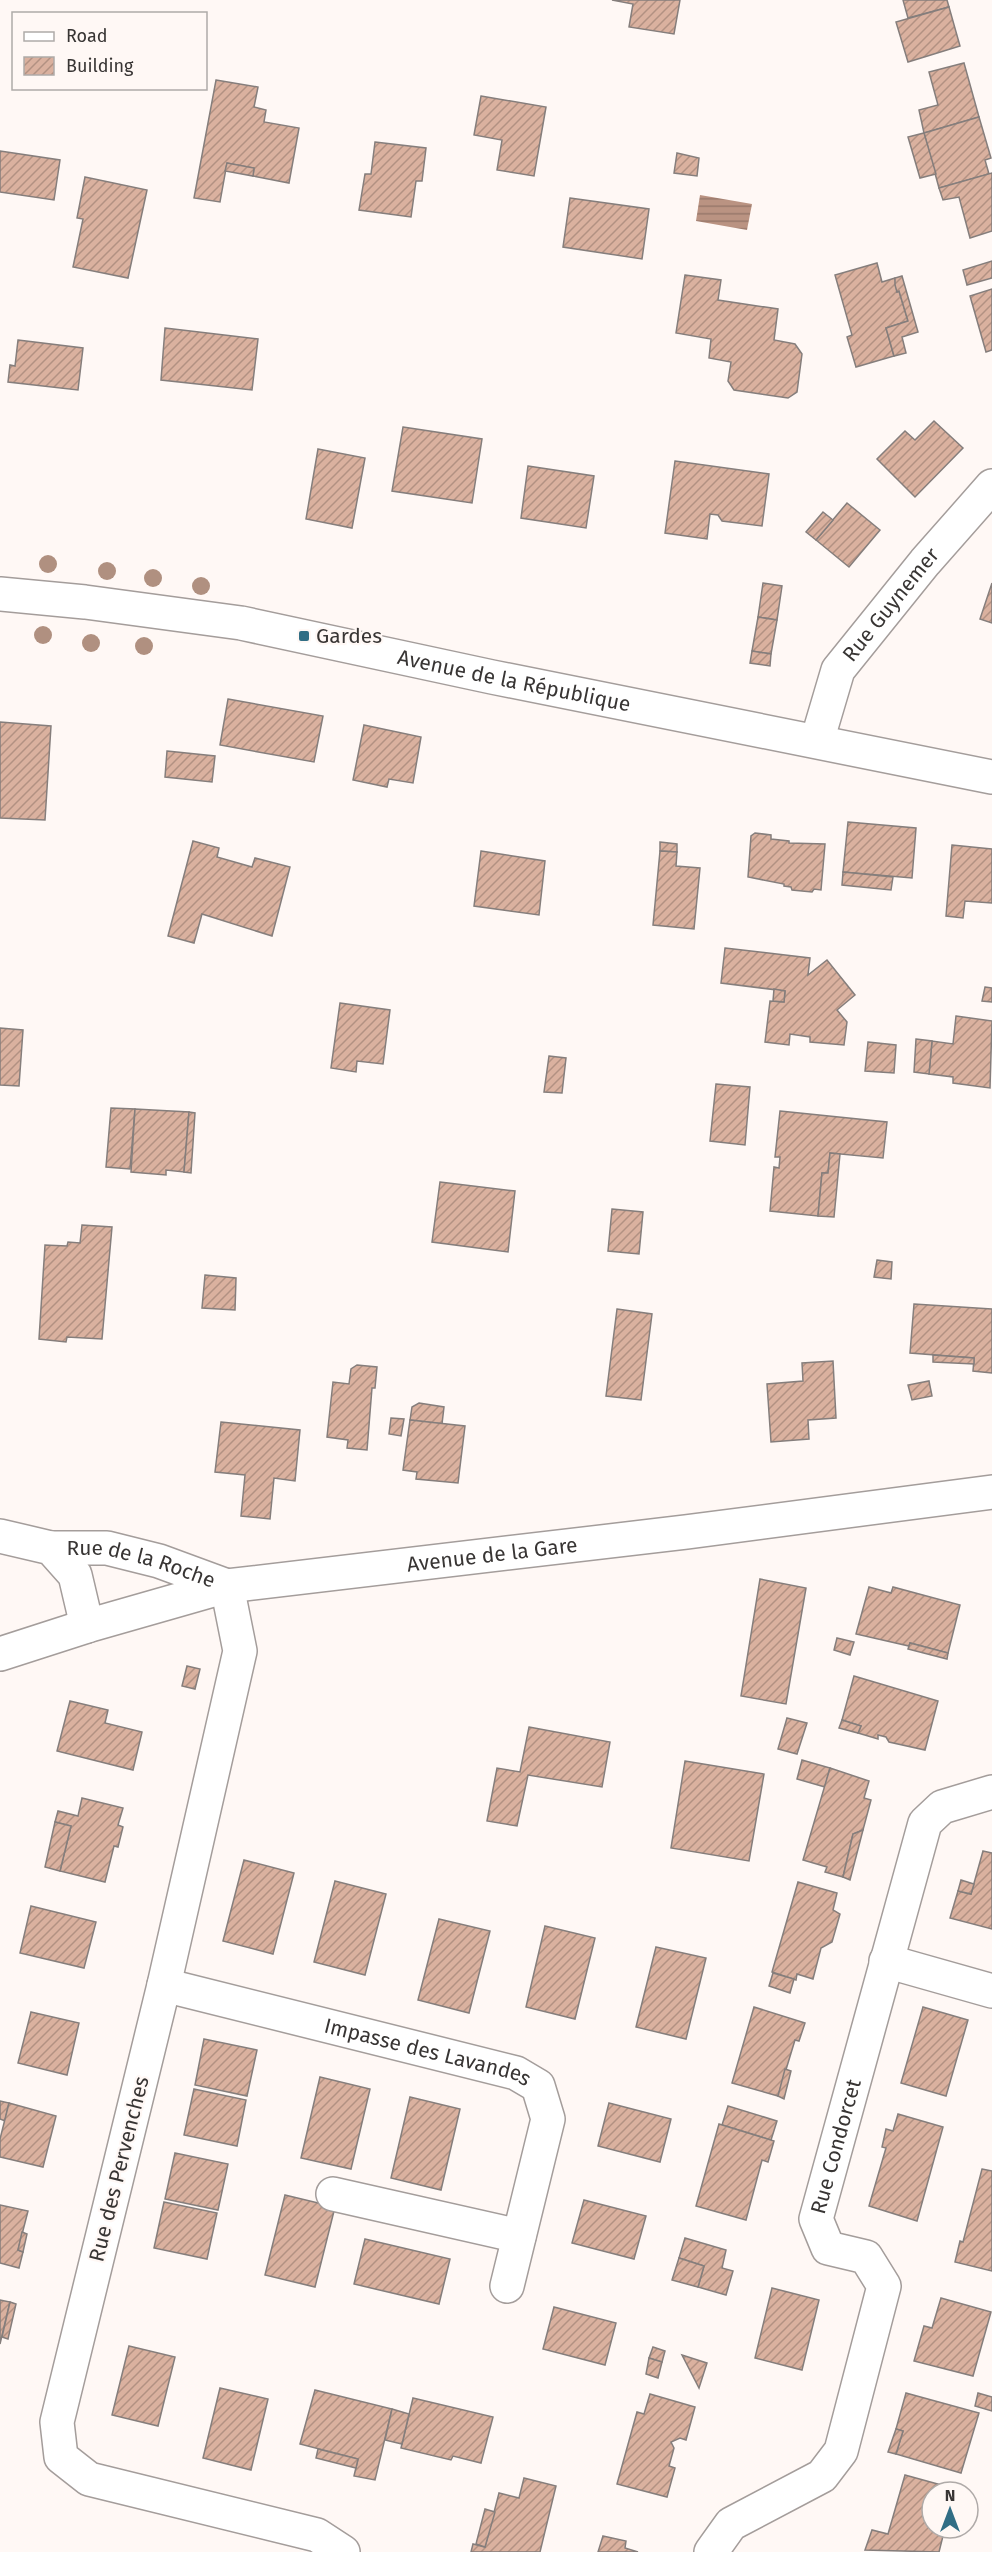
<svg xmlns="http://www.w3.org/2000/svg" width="992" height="2552" font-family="'Fira Sans',sans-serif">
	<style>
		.water { fill: url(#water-rules) }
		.building { fill: url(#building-hatch); stroke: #857e7c; stroke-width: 1.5 }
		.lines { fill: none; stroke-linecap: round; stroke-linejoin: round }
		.street-casing { stroke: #a49d9b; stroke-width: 36 }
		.secondary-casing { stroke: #a49d9b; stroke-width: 36 }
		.street { stroke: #fff; stroke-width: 33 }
		.secondary { stroke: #fff; stroke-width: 33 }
		.tree { fill: #b09080 }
		.poi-dot { fill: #316e85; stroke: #fff8f5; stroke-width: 2 }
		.labels { text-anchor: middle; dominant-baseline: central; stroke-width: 4.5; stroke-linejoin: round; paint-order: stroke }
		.street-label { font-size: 21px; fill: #383534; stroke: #fff8f5 }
		.poi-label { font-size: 21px; fill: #383534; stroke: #fff8f5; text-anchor: start }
	</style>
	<defs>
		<pattern id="water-rules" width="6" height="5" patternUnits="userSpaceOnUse" patternTransform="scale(1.5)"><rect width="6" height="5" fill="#ba9382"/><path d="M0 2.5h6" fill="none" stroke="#98796b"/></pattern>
		<pattern id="building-hatch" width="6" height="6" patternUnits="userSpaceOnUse" patternTransform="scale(1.5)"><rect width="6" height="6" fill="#dab19f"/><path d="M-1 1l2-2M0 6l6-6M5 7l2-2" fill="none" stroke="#b29182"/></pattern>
	</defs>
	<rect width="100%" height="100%" fill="#fff8f5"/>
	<path class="water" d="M700,195L752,204L747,230L696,221Z"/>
	<g class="building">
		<path d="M612,0H680L674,34L629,27L633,4Z"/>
		<path d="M903,0H947L949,7L908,18Z"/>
		<path d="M949,7L960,46L908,62L896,22Z"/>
		<path d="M964,63L979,117L924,133L919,110L938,105L929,72Z"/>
		<path d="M216,80L258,87L254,107L266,110L264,122L299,128L289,183L253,176L254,168L227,163L220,202L194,198Z"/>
		<path d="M481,96L546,107L534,176L497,170L502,140L474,135Z"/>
		<path d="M979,117L991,158L985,160L989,174L939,188L924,133Z"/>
		<path d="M924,133L936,174L920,178L908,137Z"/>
		<path d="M375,142L426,148L422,181H416L411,217L359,210L365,174H371Z"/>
		<path d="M0,151L60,160L54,200L0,192Z"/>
		<path d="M677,153L699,158L697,176L674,173Z"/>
		<path d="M227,163L254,168L253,176L225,171Z"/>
		<path d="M992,173V231L970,238L959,197L943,200L939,188Z"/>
		<path d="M85,177L147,190L128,278L73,267L83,219L77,218Z"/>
		<path d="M570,198L649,209L642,259L563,247Z"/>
		<path d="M992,261V278L967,285L963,270Z"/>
		<path d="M877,263L882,282L895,278L897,292L899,291L908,321L886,328L894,356L856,367L847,337L852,335L835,275Z"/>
		<path d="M685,275L721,280L718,300L778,309L774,340L795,344L802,354L797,392L788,398L734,390L728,381L731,362L709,358L711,339L676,333Z"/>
		<path d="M902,276L918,332L902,337L906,353L894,356L886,328L908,321L899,291L897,292L895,285V278Z"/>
		<path d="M992,289V350L986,352L970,296Z"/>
		<path d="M165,328L258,339L252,390L161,380Z"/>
		<path d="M18,340L83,348L78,390L8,382L10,365L15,366Z"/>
		<path d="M934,421L963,448L915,497L877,459L905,431L915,440Z"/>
		<path d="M403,427L482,439L472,503L392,491Z"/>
		<path d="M318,449L365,458L352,528L306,519Z"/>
		<path d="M675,461L769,474L762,526L722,521L718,515L710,514L707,539L665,533Z"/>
		<path d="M528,466L594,476L586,528L521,518Z"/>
		<path d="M847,503L880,530L849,567L816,540Z"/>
		<path d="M823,512L833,520L816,540L806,532Z"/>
		<path d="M763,583L782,586L777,620L758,617Z"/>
		<path d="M992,583V623L980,619Z"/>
		<path d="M758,617L777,620L771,654L752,651Z"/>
		<path d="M752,651L771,654L770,666L750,663Z"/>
		<path d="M228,699L323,716L314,762L220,745Z"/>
		<path d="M0,722L51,726L45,820L0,818Z"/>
		<path d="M364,725L421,737L413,783L389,779L387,787L353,780Z"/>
		<path d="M167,751L215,756L212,782L165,777Z"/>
		<path d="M848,822L916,828L912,878L843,872Z"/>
		<path d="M755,833L771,835V839L789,841V843L825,844L821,890L814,889L812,892L792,890L791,887L784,886V884L748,877L751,836Z"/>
		<path d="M193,841L219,848L217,857L252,867L255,858L290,867L272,936L202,914L194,943L168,936Z"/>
		<path d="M660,842L677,844V852L660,851Z"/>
		<path d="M952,845L992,849V903L965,901L963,918L946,916Z"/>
		<path d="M481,851L545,861L539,915L474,906Z"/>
		<path d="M660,851L677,852L676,866L700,868L694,929L653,925Z"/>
		<path d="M843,872L893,877L891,890L842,885Z"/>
		<path d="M725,948L810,958L808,975L827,960L855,995L837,1010L847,1022L844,1045L810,1042V1037L790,1034L789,1045L765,1042L770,1001L784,1002L785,991L721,983Z"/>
		<path d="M985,987L992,988V1002L982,1001Z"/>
		<path d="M774,989L785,991L784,1002L773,1001Z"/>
		<path d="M340,1003L390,1010L383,1064L357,1061L356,1072L331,1068Z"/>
		<path d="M956,1016L992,1021L990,1088L953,1083V1077L929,1074L932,1041L953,1044Z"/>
		<path d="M0,1028L23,1030L19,1086L0,1085Z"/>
		<path d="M916,1039L932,1041L929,1074L914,1072Z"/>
		<path d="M868,1042L896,1045L894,1073L865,1071Z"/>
		<path d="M549,1056L566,1058L562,1093L544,1092Z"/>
		<path d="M716,1084L750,1087L745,1145L710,1141Z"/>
		<path d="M111,1108L135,1109L130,1169L106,1167Z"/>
		<path d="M135,1109L189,1112L184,1172L166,1170V1175L131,1172Z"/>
		<path d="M780,1111L887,1122L883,1158L830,1153L828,1173H822L818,1216L770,1211L774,1167L779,1168L780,1157H775Z"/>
		<path d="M189,1112L195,1113L191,1173L184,1172Z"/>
		<path d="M830,1153L840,1154L834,1217L818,1216L822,1173H828Z"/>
		<path d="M440,1182L515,1191L508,1252L432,1242Z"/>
		<path d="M612,1209L643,1212L639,1254L608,1251Z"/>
		<path d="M82,1225L112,1227L102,1339L67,1337L66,1342L39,1339L45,1245L67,1246L68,1242L80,1243Z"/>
		<path d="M877,1260L892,1262L891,1279L874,1277Z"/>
		<path d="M205,1275L236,1278L235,1310L202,1308Z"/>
		<path d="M914,1304L992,1309V1373L973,1371L974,1358L910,1353Z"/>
		<path d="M617,1309L652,1314L641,1400L606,1396Z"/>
		<path d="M933,1355L974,1358V1364L933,1362Z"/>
		<path d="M833,1361L836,1418L808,1420L809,1439L771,1442L767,1384L803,1381L802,1363Z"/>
		<path d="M357,1365L377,1367L375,1388H372L367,1450L347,1448L348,1440L327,1437L333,1382L349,1384L351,1369Z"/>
		<path d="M929,1381L932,1396L912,1400L908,1385Z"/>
		<path d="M419,1403L444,1407L442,1424L410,1420L412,1407Z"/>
		<path d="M391,1418L404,1419L401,1436L389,1434Z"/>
		<path d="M410,1420L465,1426L458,1483L416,1479L417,1472L403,1470Z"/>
		<path d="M221,1422L300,1430L295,1481L274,1478L270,1519L241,1516L245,1475L215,1472Z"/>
		<path d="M760,1579L806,1588L786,1704L741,1696Z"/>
		<path d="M869,1587L891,1593L893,1587L960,1605L948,1653L910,1643L909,1646L856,1634Z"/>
		<path d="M837,1638L854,1642L850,1655L834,1650Z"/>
		<path d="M910,1643L948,1653L947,1659L908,1649Z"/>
		<path d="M187,1666L200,1669L195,1689L182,1686Z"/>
		<path d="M854,1676L938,1701L925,1750L889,1742L886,1737L878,1735V1739L858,1733L861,1726L842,1720Z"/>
		<path d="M70,1701L108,1710L105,1723L142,1732L133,1770L57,1751Z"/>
		<path d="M787,1718L807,1723L797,1754L778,1749Z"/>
		<path d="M842,1720L861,1726L858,1733L839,1728Z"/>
		<path d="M529,1727L610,1742L602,1787L528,1775L517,1826L487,1821L497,1768L520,1772Z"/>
		<path d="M802,1760L830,1768L825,1787L797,1779Z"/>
		<path d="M685,1761L764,1774L749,1861L671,1848Z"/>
		<path d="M830,1768L869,1781L864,1798L871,1800L863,1830L853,1834L843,1877L825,1872L827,1867L803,1860Z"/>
		<path d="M82,1798L123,1808L118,1825L123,1827L118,1847L114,1846L105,1882L60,1871L71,1826L55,1822L58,1811L78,1816Z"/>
		<path d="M55,1822L71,1826L60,1871L45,1867Z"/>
		<path d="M863,1830L850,1880L843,1877L853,1834Z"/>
		<path d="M983,1851L992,1853V1929L950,1918L958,1891L971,1894Z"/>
		<path d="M244,1860L294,1873L273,1954L223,1941Z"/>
		<path d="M961,1880L974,1884L971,1894L958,1891Z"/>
		<path d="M335,1881L386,1894L365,1975L314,1962Z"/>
		<path d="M798,1882L837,1893L833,1910L840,1914L832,1942L821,1948L813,1979L797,1974L796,1980L772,1972Z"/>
		<path d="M31,1906L96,1922L84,1968L20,1953Z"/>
		<path d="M439,1919L490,1931L469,2013L418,2000Z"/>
		<path d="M545,1926L595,1938L575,2019L526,2007Z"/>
		<path d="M656,1947L706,1958L686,2039L636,2027Z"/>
		<path d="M773,1973L794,1979L790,1993L769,1986Z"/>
		<path d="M754,2007L805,2023L799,2041L795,2040L778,2096L732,2083Z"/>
		<path d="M923,2007L968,2020L946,2096L901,2083Z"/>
		<path d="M31,2012L79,2023L67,2075L18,2063Z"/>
		<path d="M204,2039L257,2050L247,2096L195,2085Z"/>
		<path d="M785,2069L791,2071L784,2099L778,2096Z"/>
		<path d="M320,2077L370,2089L351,2169L301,2158Z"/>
		<path d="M194,2089L246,2100L237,2146L184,2135Z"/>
		<path d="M410,2097L460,2109L441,2190L391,2178Z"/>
		<path d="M0,2101L9,2103L5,2121L0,2119Z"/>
		<path d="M9,2103L56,2116L43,2167L0,2157V2139Z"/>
		<path d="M609,2103L671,2119L660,2162L598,2146Z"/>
		<path d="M728,2106L777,2121L771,2140L722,2125Z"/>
		<path d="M898,2114L943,2127L917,2221L869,2206L886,2148L882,2147L886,2129L893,2131Z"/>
		<path d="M719,2124L774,2141L768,2162L762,2160L746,2220L696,2206Z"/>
		<path d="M175,2153L228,2164L218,2210L165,2199Z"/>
		<path d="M982,2169L992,2171V2271L955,2262L960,2241L963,2242Z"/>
		<path d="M285,2195L335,2207L315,2287L265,2275Z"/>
		<path d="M584,2200L646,2216L634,2259L572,2243Z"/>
		<path d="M164,2202L217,2213L207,2259L154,2248Z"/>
		<path d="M0,2205L28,2211L18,2250L23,2252L19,2268L0,2263Z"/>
		<path d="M22,2232L27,2234L23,2252L18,2250Z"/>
		<path d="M685,2238L726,2250L722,2268L733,2271L726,2295L698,2287L704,2266L679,2258Z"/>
		<path d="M365,2239L450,2259L439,2304L354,2284Z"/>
		<path d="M679,2258L704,2266L698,2287L672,2280Z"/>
		<path d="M772,2288L819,2300L802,2370L755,2358Z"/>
		<path d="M941,2298L991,2312L973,2376L914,2361L924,2326L932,2328Z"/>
		<path d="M0,2300L10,2302L0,2344Z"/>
		<path d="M10,2302L16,2304L8,2339L2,2337Z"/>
		<path d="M554,2307L616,2323L605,2365L543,2349Z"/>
		<path d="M129,2346L175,2357L158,2426L112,2415Z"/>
		<path d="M653,2347L665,2351L662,2362L649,2358Z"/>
		<path d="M682,2355L707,2363L699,2388Z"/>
		<path d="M649,2358L662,2362L658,2378L646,2374Z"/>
		<path d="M220,2388L268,2399L251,2470L203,2458Z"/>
		<path d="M315,2390L392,2409L375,2480L354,2476L358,2459L300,2444Z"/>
		<path d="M906,2393L979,2413L961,2473L896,2454L903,2431L896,2429Z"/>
		<path d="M978,2393L992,2397V2411L975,2406Z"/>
		<path d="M650,2394L695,2407L686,2440L680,2438L671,2442L674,2448L669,2466L675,2468L667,2497L617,2484L637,2412L644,2414Z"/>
		<path d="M413,2398L493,2417L481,2463L453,2456L451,2460L401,2448Z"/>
		<path d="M392,2409L409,2414L402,2444L385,2440Z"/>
		<path d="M896,2429L903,2431L896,2454L888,2452Z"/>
		<path d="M318,2449L358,2459L356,2468L316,2458Z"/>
		<path d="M905,2475L956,2489L955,2492H932V2528H945L939,2552L865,2550L872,2530L888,2534Z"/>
		<path d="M524,2478L556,2486L540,2552H471L473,2544L485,2547L499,2493L519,2498Z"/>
		<path d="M485,2509L495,2512L485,2547L476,2544Z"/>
		<path d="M603,2536L626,2541L625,2548L638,2552H598Z"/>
	</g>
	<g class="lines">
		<g class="street-casing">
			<g id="street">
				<path id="s1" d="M817,741L838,670L925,562L992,486"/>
				<path d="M0,1536L51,1548L75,1575L87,1626"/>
				<path id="s2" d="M51,1548H107L159,1561L227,1586L240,1651L164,1985L57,2422L61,2457L89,2479L317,2535L343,2552"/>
				<path d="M886,1961L992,1991"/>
				<path id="s3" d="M164,1985L516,2073L538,2086L548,2119L507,2286"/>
				<path d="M333,2194L519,2236"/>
				<path id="s4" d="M711,2552L731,2524L822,2476L841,2451L884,2286L866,2257L828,2248L816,2219L925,1823L942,1807L992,1792"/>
			</g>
		</g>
		<g class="secondary-casing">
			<g id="secondary">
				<path id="s5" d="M0,594L85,602L241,623L492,677L992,777"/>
				<path id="s6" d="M0,1654L87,1626L227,1586L686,1532L992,1492"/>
			</g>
		</g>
		<use href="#street" class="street"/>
		<use href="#secondary" class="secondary"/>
	</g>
	<g class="tree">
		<circle cx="48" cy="564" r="9"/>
		<circle cx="107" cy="571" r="9"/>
		<circle cx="153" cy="578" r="9"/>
		<circle cx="201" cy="586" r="9"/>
		<circle cx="43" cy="635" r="9"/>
		<circle cx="91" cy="643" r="9"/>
		<circle cx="144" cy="646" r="9"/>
	</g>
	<rect class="poi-dot" x="298" y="630" width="12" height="12" rx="3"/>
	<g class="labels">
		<g class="street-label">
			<text stroke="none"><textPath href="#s1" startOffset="158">Rue Guynemer</textPath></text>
			<text stroke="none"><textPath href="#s5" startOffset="522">Avenue de la République</textPath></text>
			<text stroke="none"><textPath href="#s6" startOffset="504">Avenue de la Gare</textPath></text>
			<text stroke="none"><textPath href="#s2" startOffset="92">Rue de la Roche</textPath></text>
			<text stroke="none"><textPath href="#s3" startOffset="272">Impasse des Lavandes</textPath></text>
			<text stroke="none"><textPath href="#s4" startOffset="519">Rue Condorcet</textPath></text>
			<text transform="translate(119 2169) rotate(-76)">Rue des Pervenches</text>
		</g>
		<g class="poi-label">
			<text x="316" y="636">Gardes</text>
		</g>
	</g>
	<rect x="12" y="12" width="195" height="78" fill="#fff8f5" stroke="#afaaa8" stroke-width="1.5"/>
	<rect x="24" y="32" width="30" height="9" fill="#ffffff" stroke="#afaaa8" stroke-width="1.5"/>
	<text x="66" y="42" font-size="18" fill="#383534">Road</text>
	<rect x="24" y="57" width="30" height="18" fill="url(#building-hatch)" stroke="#afaaa8" stroke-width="1.5"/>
	<text x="66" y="72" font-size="18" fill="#383534">Building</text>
	<g transform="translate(950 2510)"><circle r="28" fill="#fff8f5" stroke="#afaaa8" stroke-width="1.5"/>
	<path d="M0-4.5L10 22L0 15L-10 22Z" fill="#316e85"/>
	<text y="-9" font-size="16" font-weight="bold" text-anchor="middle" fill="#383534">N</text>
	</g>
</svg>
